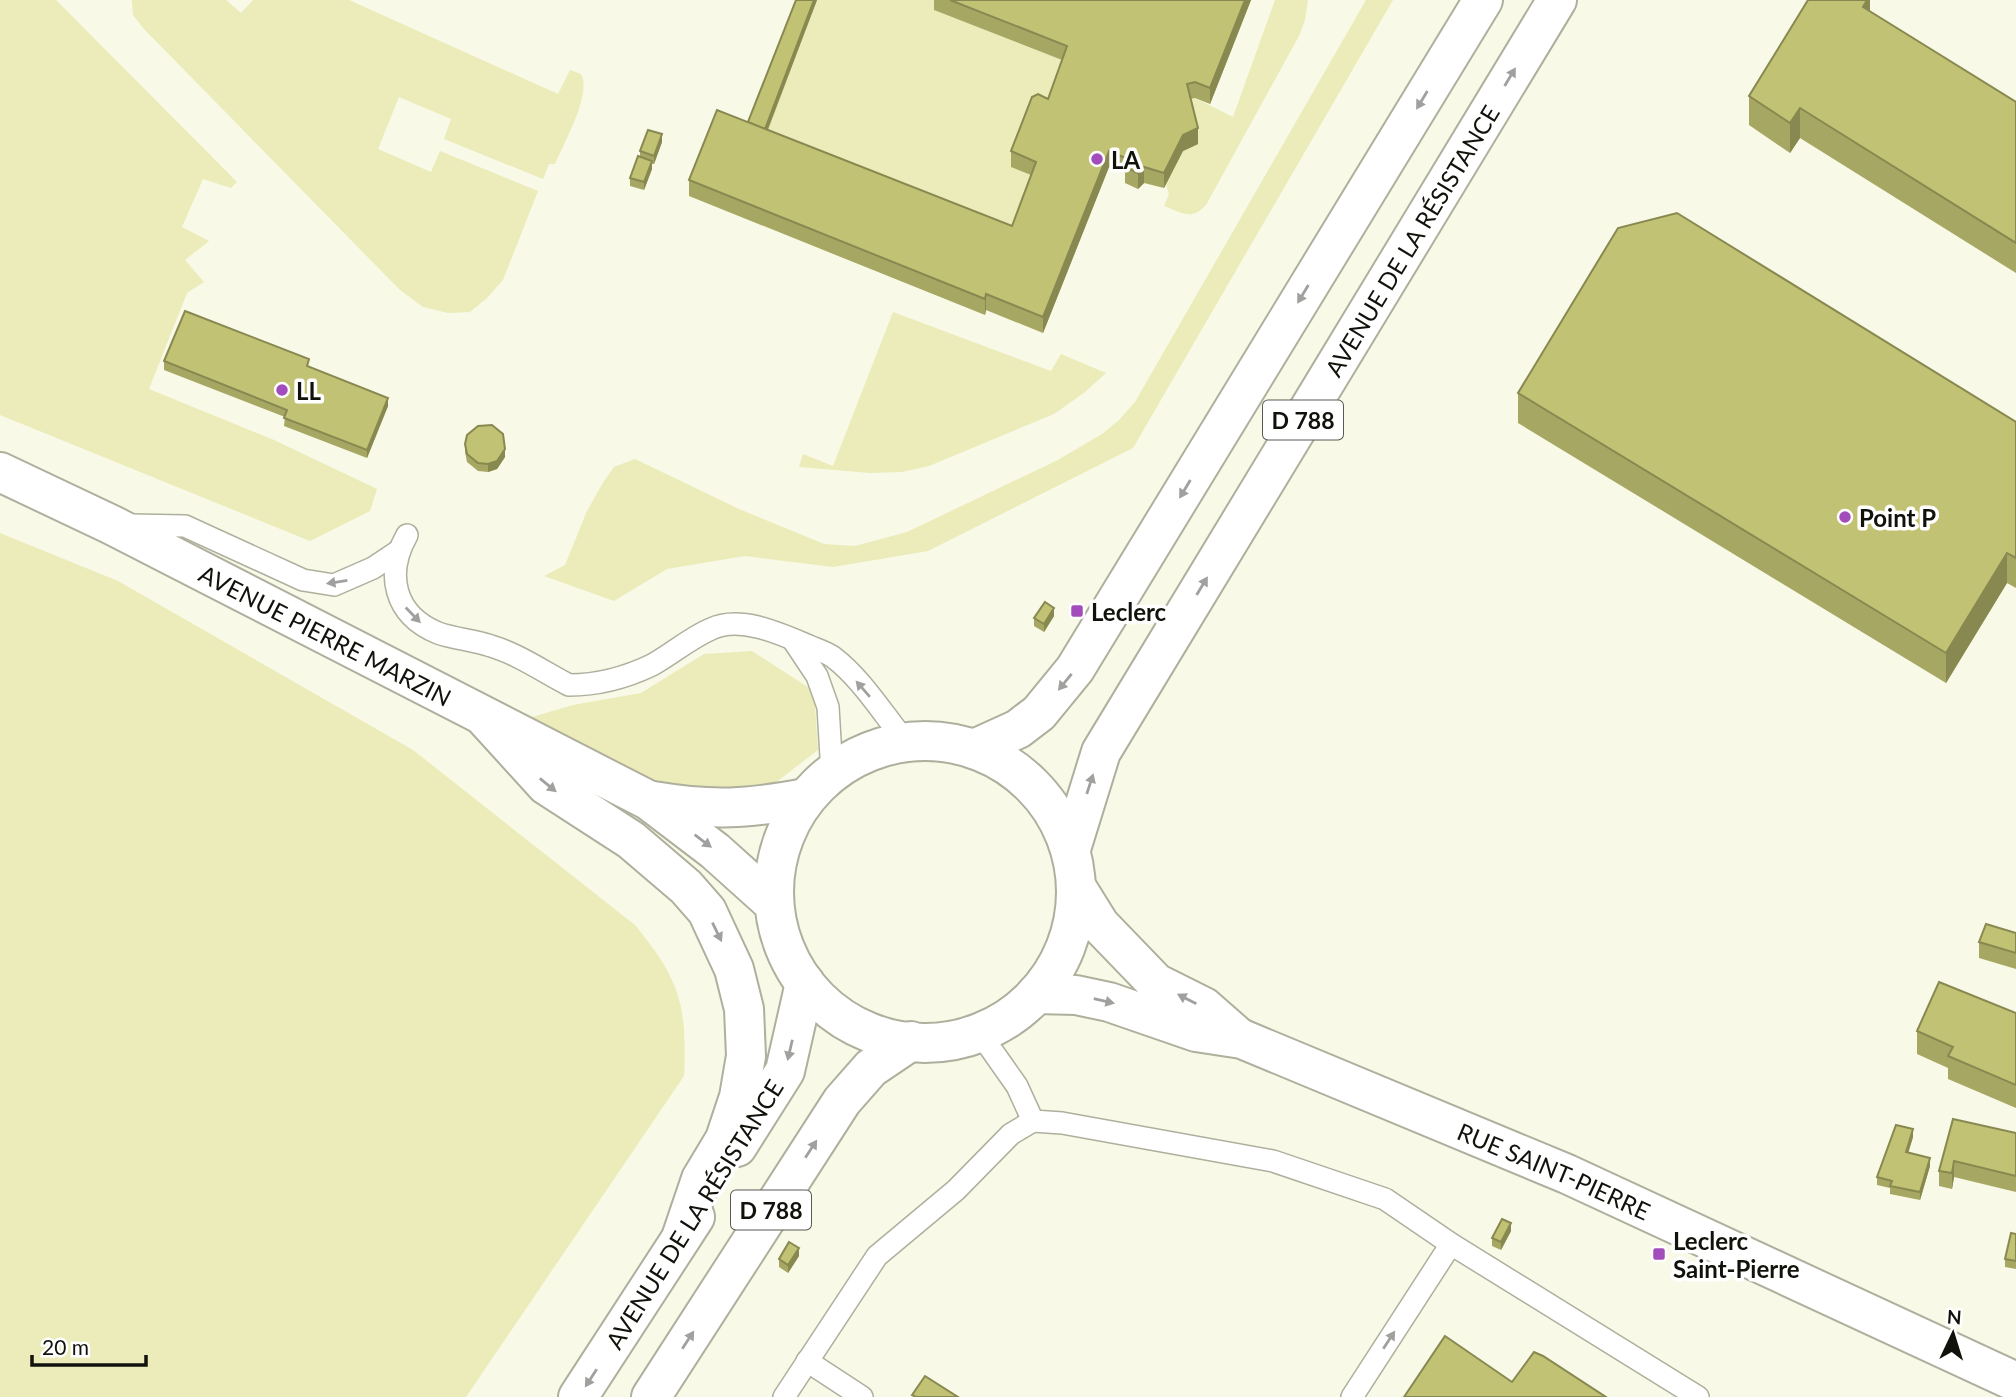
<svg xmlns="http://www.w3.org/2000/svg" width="2016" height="1397" font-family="Lato,sans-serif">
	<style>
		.green { fill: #ebecb9 }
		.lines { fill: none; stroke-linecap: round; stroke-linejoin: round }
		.service-casing { stroke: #afaf9d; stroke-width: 24 }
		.secondary-casing { stroke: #afaf9d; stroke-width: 42 }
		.primary-casing { stroke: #afaf9d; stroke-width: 42 }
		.service { stroke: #fff; stroke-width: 21 }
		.secondary { stroke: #fff; stroke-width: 38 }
		.primary { stroke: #fff; stroke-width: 38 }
		.wall { fill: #a7a764 }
		.shaded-wall { fill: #888851 }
		.building { fill: #c2c274; stroke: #888851; stroke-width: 2 }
		.oneway { fill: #a0a09e }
		.poi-dot { fill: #a24dbb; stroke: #fff; stroke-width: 2.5 }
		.labels { text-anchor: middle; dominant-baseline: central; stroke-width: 7; stroke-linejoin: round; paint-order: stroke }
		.shield { fill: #fff; stroke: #595955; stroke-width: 2 }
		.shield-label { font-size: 23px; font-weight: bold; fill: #12120c }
		.poi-label { font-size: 24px; font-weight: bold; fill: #12120c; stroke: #fff; text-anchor: start }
		.street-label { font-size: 24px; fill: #12120c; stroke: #fff }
	</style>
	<rect width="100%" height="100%" fill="#f8f9e6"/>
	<g class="green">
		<path d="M0,0H56L237,182L231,188L203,179L182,227L209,241L185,260L204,282L187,293L149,389L274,440L377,489L370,511L310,541L0,415Z"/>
		<path d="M132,0H226L241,13L253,0H349L558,94L570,70L581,74C592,94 564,143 555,164H549L543,179L444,139L451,119L399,97L378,149L431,172L440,151L538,191L503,280L487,298L470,312L448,313L423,307L400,290L144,29L133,15Z"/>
		<path d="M817,0H938L935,10L1067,62L1036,178L1011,242L762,144Z"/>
		<path d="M1275,0H1308L1305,20L1299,36L1206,205C1191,221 1183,213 1164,206L1169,194L1166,184L1183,151L1198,143L1187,99L1195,98L1233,117Z"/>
		<path d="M1366,0H1393L1133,448L928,551L833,567L745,556L667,569L614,601L544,576L565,565L587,511L604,481L614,467L635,459L739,509L824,544L855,546L907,532L1056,461L1102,434L1119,420L1135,402Z"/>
		<path d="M893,312L1051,371L1061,354L1106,373L1085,392L1054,414L929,466L902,472L870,473L799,467L803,454L833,466Z"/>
		<path d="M0,533L118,581L413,750L635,925C680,980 687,1005 684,1076L466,1397H0Z"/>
		<path d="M752,651L814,691L818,750L766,790L700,800L605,760L529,718L573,705L641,693L704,654Z"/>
	</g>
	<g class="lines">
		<g class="service-casing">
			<g id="service">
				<path d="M129,525L185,526L303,580L334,585L373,568L397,552"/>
				<path d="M407,535C385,574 394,615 438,633C455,639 474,640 491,646C518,654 544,672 569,685C597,685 627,677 652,665C672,654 690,638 711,629C741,615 781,634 809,646C816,649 826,652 833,657C862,679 883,714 906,742"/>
				<path d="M793,640L817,676L828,707L832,773"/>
				<path d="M979,1032L1017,1086L1033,1121"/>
				<path d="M807,1361L862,1397"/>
				<path d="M784,1397L877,1256L956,1190L1011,1134L1033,1121L1062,1123L1273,1161L1385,1199L1451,1244L1698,1397"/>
				<path d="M1352,1397L1451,1244"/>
			</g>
		</g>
		<g class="secondary-casing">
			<g id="secondary">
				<path id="s1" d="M0,472L112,525L648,800L715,851L774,904"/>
				<path d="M653,801C713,811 747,809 806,798"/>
				<path d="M1077,888L1100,925L1156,983L1204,1007L1237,1036"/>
				<path id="s2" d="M1036,994L1076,995L1109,1002L1196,1032L1242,1039L1567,1174L2016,1382"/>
			</g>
		</g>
		<g class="primary-casing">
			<g id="primary">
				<path d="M485,718L546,785L631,840L686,887L707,911L734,969L744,1009L746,1056L739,1097L725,1139L701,1179L681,1238"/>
				<circle cx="925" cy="892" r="151"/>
				<path d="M974,749L1018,729L1039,713L1075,669L1483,0"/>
				<path id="s3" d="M1071,849L1101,752L1557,0"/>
				<path d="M737,1147L785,1071L805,983"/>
				<path d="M578,1397L695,1217"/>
				<path d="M651,1397L842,1101L871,1068L911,1041"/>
			</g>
		</g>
		<use href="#service" class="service"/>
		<use href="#secondary" class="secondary"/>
		<use href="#primary" class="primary"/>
	</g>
	<g class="wall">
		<path d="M796,0H817L768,130L1012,226L1031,175L1011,167V151L1048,99L1062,60L934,10V0H1251L1210,104L1195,98L1190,99L1198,144L1183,151L1164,188L1144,183L1138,189L1125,183V173L1109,167L1043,333L986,310L985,315L689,196V180L748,122Z"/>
		<path d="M1870,0V12L2016,102V273L1800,138L1790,153L1749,125V96Z"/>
		<path d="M662,142L654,164H652V169L644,190L630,186V178L640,157V151Z"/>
		<path d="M164,361L309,367L388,406L367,458L284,426L285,417L164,370Z"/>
		<path d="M1518,393L2016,422V588L2007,583L1946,683L1518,423Z"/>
		<path d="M465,444L505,457L497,469L488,472L478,471L467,462L465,452Z"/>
		<path d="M1054,616L1044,632L1034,626V618Z"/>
		<path d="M2016,933V969L1979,958V942Z"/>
		<path d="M2016,1013V1108L1948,1079V1068L1917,1054V1031Z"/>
		<path d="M1953,1119L2016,1133V1192L1954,1177L1952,1189L1939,1186V1171Z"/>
		<path d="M1913,1137L1908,1153L1930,1166L1920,1200L1890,1194V1188L1877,1185V1177Z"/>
		<path d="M1511,1231L1501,1250L1492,1246V1238Z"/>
		<path d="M2016,1234V1269L2005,1267V1259Z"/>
		<path d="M799,1256L788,1273L779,1267V1259Z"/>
	</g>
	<g class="shaded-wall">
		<path d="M814,0H817L762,144V136Z"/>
		<path d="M1245,0H1251L1210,104V88Z"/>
		<path d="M1867,0H1870V25L1863,7Z"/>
		<path d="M1800,108V138L1790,153V123Z"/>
		<path d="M1198,128V144L1183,151L1164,188V173L1183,135Z"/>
		<path d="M662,134V142L654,164V156Z"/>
		<path d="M1109,151V167L1043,333V317Z"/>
		<path d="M652,161V169L644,190V182Z"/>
		<path d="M1144,167V183L1138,189V173Z"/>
		<path d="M986,294V310L985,315V299Z"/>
		<path d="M388,398V406L367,458V450Z"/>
		<path d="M505,449V457L497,469L488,472V464Z"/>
		<path d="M2007,553V583L1946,683V653Z"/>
		<path d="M1054,608V616L1044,632V624Z"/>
		<path d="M1913,1129V1137L1906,1160V1152Z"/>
		<path d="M1930,1158V1166L1920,1200V1192Z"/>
		<path d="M1954,1161V1177L1952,1189V1173Z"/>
		<path d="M1511,1223V1231L1501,1250V1242Z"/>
		<path d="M799,1248V1256L788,1273V1265Z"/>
	</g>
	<g class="building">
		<path d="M796,0H814L765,129L748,122Z"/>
		<path d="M950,0H1245L1210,88L1195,82L1187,84L1198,128L1183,135L1164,173L1144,167L1138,173L1125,167L1128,159L1109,151L1043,317L986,294L985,299L689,180L717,110L1012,226L1036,162L1011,151L1032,97L1038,94L1048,99L1067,46Z"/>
		<path d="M1808,0H1867L1863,7L2016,102V243L1800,108L1790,123L1749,96Z"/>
		<path d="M648,130L662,134L654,156L640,151Z"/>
		<path d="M638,156L652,161L644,182L630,178Z"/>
		<path d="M1677,213L2016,422V558L2007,553L1946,653L1518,393L1618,228Z"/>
		<path d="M185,311L309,359L307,366L388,398L367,450L284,418L287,410L164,361Z"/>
		<path d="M492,425L503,434L505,449L497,461L488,464L478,463L467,454L465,444L467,435L478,426Z"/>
		<path d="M1045,602L1054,608L1044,624L1034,618Z"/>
		<path d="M1986,924L2016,933V953L1979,942Z"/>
		<path d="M1939,982L2016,1013V1085L1948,1056L1953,1047L1917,1031Z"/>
		<path d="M1953,1119L2016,1133V1176L1954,1161L1952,1173L1939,1171Z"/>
		<path d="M1896,1125L1913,1129L1906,1152L1930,1158L1920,1192L1890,1186L1892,1181L1877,1177Z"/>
		<path d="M1502,1219L1511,1223L1501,1242L1492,1238Z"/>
		<path d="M2011,1233L2016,1234V1261L2005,1259Z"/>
		<path d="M789,1242L799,1248L788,1265L779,1259Z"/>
		<path d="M1445,1336L1512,1382L1534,1352L1543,1356L1606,1397H1404Z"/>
		<path d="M925,1376L958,1397H916L912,1395Z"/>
	</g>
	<defs><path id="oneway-solid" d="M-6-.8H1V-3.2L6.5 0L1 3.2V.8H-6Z" transform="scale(1.75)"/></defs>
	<g class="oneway">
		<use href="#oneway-solid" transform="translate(1510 77) rotate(-59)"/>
		<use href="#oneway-solid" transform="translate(1422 100) rotate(121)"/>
		<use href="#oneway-solid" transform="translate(1303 294) rotate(121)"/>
		<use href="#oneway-solid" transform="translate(1185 489) rotate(121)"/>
		<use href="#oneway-solid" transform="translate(337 582) rotate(171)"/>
		<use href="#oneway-solid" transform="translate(1202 586) rotate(-59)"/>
		<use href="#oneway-solid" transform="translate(413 615) rotate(46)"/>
		<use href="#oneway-solid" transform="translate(1065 682) rotate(129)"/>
		<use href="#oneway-solid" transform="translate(863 689) rotate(-131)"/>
		<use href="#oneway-solid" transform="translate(1090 784) rotate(-72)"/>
		<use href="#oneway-solid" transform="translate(548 785) rotate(39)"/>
		<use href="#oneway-solid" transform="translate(703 841) rotate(37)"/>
		<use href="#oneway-solid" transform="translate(717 932) rotate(64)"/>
		<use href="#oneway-solid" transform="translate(1187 999) rotate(-153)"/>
		<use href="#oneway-solid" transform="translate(1104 1001) rotate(13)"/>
		<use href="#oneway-solid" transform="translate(790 1050) rotate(103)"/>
		<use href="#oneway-solid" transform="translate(811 1149) rotate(-57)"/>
		<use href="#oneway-solid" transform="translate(688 1340) rotate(-57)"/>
		<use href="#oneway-solid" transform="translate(1389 1340) rotate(-57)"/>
		<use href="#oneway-solid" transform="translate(591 1378) rotate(123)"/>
	</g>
	<g class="poi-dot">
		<circle cx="1097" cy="159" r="7"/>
		<circle cx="282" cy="390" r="7"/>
		<circle cx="1845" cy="517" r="7"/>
		<rect x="1070" y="604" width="14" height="14" rx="3.5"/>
		<rect x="1652" y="1247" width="14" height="14" rx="3.5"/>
	</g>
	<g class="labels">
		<g class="shield">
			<rect x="1263" y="400.5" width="80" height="39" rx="5"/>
			<rect x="731" y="1190.5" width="80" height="39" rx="5"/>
		</g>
		<g class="shield-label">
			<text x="1303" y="420">D 788</text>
			<text x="771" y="1210">D 788</text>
		</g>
		<g class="poi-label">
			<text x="1111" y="159">LA</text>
			<text x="296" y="390">LL</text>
			<text x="1859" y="517">Point P</text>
			<text x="1091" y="611">Leclerc</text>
			<text x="1673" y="1240">Leclerc<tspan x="1673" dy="28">Saint-Pierre</tspan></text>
		</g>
		<g class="street-label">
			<text stroke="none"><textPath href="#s3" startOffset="700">AVENUE DE LA RÉSISTANCE</textPath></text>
			<text stroke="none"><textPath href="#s1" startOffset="364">AVENUE PIERRE MARZIN</textPath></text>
			<text stroke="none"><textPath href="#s2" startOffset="551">RUE SAINT-PIERRE</textPath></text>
			<text transform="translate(694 1214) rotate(-58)">AVENUE DE LA RÉSISTANCE</text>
		</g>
	</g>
	<g transform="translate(1953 1334) rotate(4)" stroke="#ffffff" stroke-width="5" paint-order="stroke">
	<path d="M0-5L12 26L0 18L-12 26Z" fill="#12120c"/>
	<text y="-10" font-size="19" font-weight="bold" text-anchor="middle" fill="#12120c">N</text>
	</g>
	<path d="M32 1355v10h114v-10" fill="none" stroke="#12120c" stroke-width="3.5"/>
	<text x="42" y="1355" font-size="21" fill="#12120c" stroke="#ffffff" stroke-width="5" paint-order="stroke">20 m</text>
</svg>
